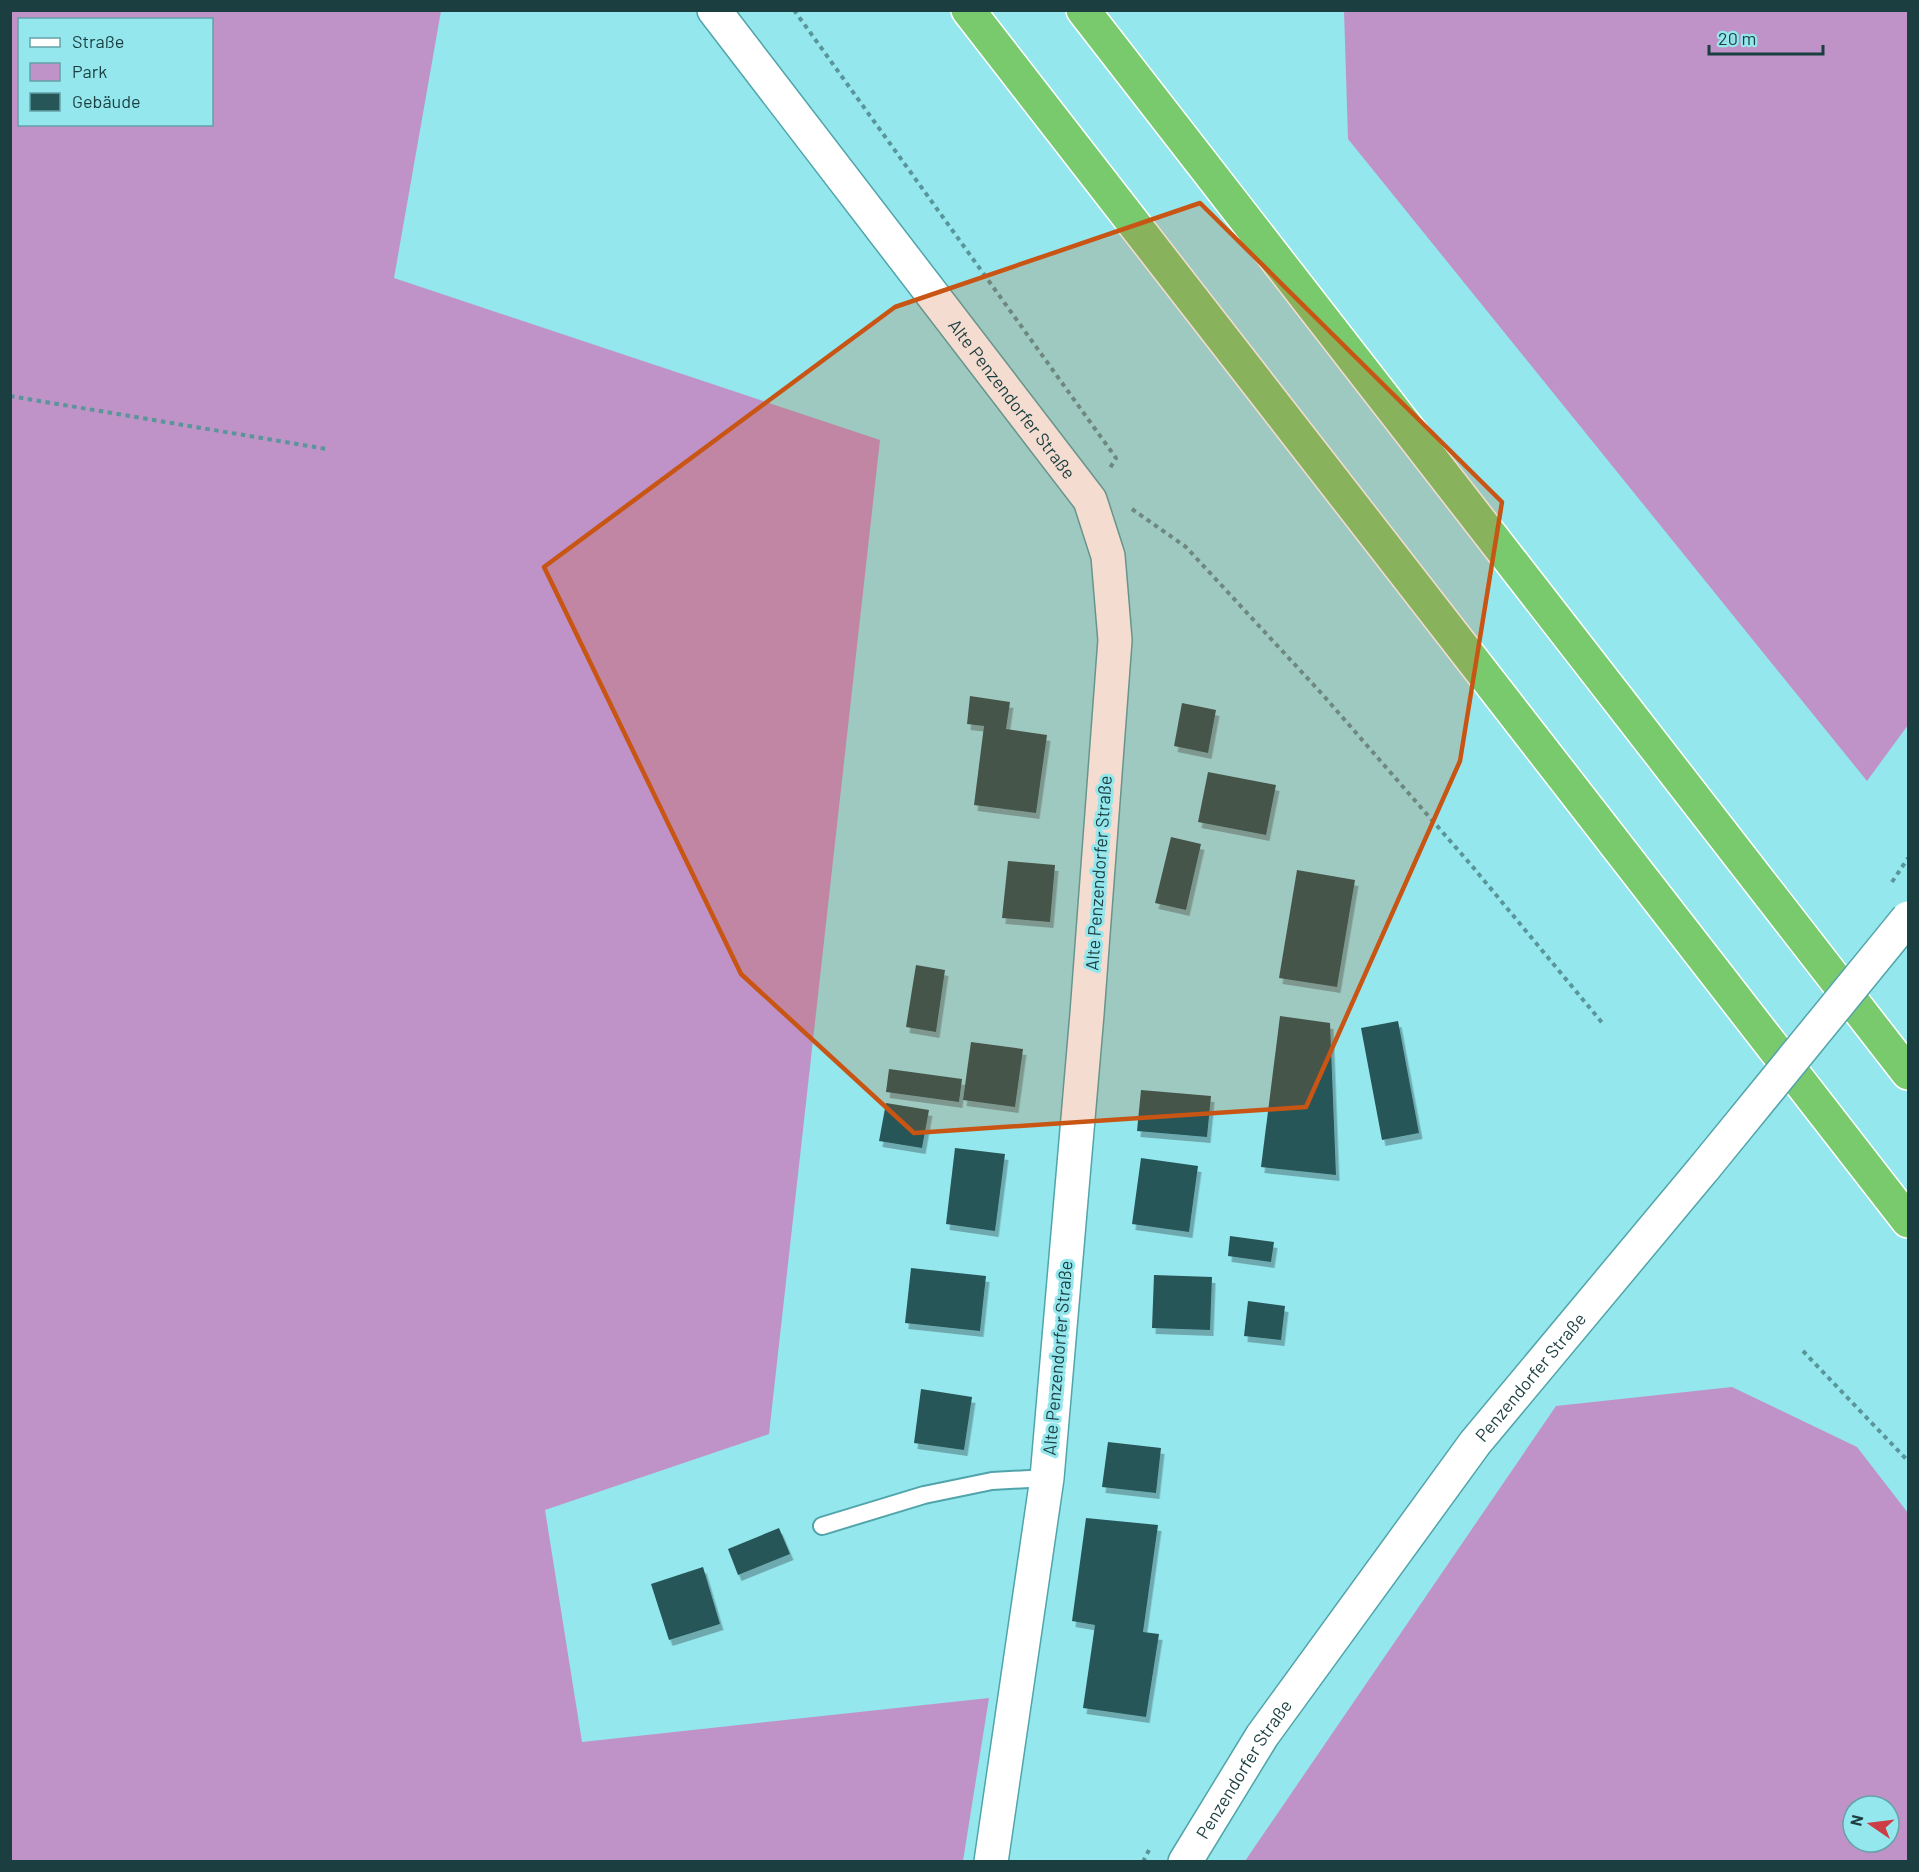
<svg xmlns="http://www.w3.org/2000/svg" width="1919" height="1872" font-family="Barlow,sans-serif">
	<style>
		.green { fill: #bf93c7; fill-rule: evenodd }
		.building { fill: #275659; filter: url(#shadow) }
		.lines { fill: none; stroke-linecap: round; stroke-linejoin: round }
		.service-casing { stroke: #51a4aa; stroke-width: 20 }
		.minor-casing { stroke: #51a4aa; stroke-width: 36 }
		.secondary-casing { stroke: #51a4aa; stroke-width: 36 }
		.motorway-casing { stroke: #fff; stroke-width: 36 }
		.path { stroke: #599599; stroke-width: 4; stroke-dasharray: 4.5 4.5; stroke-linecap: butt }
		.service { stroke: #fff; stroke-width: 16 }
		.minor { stroke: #fff; stroke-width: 33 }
		.secondary { stroke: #fff; stroke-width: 33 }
		.motorway { stroke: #78ca6d; stroke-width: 33 }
		.secondary-bridge-casing { stroke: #51a4aa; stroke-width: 36; stroke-linecap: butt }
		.secondary-bridge { stroke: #fff; stroke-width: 33 }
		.marked { fill: #c95514; fill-opacity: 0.2; stroke: #c95514; stroke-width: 4.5; stroke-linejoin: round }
		.labels { text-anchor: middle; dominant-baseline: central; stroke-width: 6; stroke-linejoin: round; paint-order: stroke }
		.street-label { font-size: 18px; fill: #1b3e40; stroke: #94e7ed }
	</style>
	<defs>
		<filter id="shadow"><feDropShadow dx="3.5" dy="6" stdDeviation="0" flood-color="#0004"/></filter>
	</defs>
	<rect width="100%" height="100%" fill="#94e7ed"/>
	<g class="green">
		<path d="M11,10L441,11L394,278L880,440L769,1434L545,1510L582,1742L989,1698L963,1861H11ZM20,20H212V124H20Z"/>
		<path d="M1344,11H1908V725L1867,781L1348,139Z"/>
		<path d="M1732,1387L1857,1447L1908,1513V1861H1245L1556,1406ZM1853,1806H1889V1842H1853Z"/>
	</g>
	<g class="building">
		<path d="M970,696L1010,702L1006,729L1047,735L1036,813L974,805L984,726L967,724Z"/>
		<path d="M1182,703L1216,710L1208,753L1174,746Z"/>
		<path d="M1208,772L1276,785L1266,835L1198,822Z"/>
		<path d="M1171,837L1201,844L1186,910L1155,903Z"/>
		<path d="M1008,861L1055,865L1050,922L1002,918Z"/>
		<path d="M1297,870L1355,880L1337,987L1279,978Z"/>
		<path d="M916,965L945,970L936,1032L906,1027Z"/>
		<path d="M1280,1016L1330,1023L1336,1175L1261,1167Z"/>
		<path d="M1398,1021L1419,1133L1382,1140L1361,1028Z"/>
		<path d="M971,1042L1023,1049L1015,1107L963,1100Z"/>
		<path d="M889,1069L962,1079L959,1102L886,1092Z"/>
		<path d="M1141,1090L1211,1096L1207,1137L1137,1131Z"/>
		<path d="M886,1103L929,1110L922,1148L879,1141Z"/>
		<path d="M955,1148L1005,1154L995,1231L946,1224Z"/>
		<path d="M1141,1158L1198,1166L1189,1232L1132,1224Z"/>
		<path d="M1230,1236L1274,1242L1271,1262L1228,1256Z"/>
		<path d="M911,1268L986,1276L980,1331L905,1323Z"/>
		<path d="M1154,1275L1212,1277L1210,1330L1152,1328Z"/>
		<path d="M1248,1301L1285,1306L1281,1340L1244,1336Z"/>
		<path d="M921,1389L972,1397L964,1450L914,1443Z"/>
		<path d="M1108,1442L1161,1448L1156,1493L1102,1487Z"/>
		<path d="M1086,1518L1158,1525L1143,1632L1159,1634L1146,1717L1083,1708L1095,1625L1072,1621Z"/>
		<path d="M779,1528L790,1554L738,1575L728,1549Z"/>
		<path d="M703,1567L720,1624L669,1640L651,1584Z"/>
	</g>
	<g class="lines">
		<g class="service-casing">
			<path id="service" d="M822,1526L924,1495L992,1481L1047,1478"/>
		</g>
		<g class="minor-casing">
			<g id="minor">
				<path id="s1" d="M714,10L1090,500L1108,556L1115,640L1087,1014L1047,1478L991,1862"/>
			</g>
		</g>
		<g class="secondary-casing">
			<g id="secondary">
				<path id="s2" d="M1185,1862L1262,1736L1475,1443L1705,1167"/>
			</g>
		</g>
		<g class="motorway-casing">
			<g id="motorway">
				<path d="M968,10L1908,1221"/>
				<path d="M1083,10L1908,1073"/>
			</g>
		</g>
		<g class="path">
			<path d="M794,10L1116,458L1110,468"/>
			<path d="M10,396L327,449"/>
			<path d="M1132,509L1186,547L1323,695L1472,866L1604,1025"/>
			<path d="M1892,882L1908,858"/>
			<path d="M1803,1351L1908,1461"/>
			<path d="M1143,1862L1149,1850"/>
		</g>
		<use href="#service" class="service"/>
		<use href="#minor" class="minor"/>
		<use href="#secondary" class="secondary"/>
		<use href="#motorway" class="motorway"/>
		<g class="secondary-bridge-casing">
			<path id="secondary-bridge" d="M1705,1167L1908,918"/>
		</g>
		<use href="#secondary-bridge" class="secondary-bridge"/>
	</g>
	<path class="marked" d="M1200,203L1502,502L1460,761L1306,1107L914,1133L741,974L544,567L895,307Z"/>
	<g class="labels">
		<g class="street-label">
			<text stroke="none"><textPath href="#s1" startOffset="490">Alte Penzendorfer Straße</textPath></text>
			<text transform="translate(1098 873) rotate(-86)">Alte Penzendorfer Straße</text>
			<text transform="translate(1057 1358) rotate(-85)">Alte Penzendorfer Straße</text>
			<text stroke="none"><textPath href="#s2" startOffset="596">Penzendorfer Straße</textPath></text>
			<text stroke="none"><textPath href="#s2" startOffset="110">Penzendorfer Straße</textPath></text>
		</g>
	</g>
	<rect width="1919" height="1872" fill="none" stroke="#1b3e40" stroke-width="24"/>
	<rect x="18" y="18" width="195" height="108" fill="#94e7ed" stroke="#64a3a8" stroke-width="1.5"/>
	<rect x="30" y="38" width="30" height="9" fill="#ffffff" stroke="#64a3a8" stroke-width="1.5"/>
	<text x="72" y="48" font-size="18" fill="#1b3e40">Straße</text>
	<rect x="30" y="63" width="30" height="18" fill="#bf93c7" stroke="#64a3a8" stroke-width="1.5"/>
	<text x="72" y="78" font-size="18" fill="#1b3e40">Park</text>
	<rect x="30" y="93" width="30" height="18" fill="#275659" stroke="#64a3a8" stroke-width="1.5"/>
	<text x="72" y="108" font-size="18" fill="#1b3e40">Gebäude</text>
	<g transform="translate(1871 1824) rotate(284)"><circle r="28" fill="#94e7ed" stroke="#64a3a8" stroke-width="1.5"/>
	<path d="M0-4.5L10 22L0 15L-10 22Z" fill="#cd3d46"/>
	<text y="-9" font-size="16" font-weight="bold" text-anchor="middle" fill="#1b3e40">N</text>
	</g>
	<path d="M1709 45v9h114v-9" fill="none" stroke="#1b3e40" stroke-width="3"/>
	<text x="1718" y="45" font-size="18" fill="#1b3e40" stroke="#94e7ed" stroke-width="4.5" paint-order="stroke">20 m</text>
</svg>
